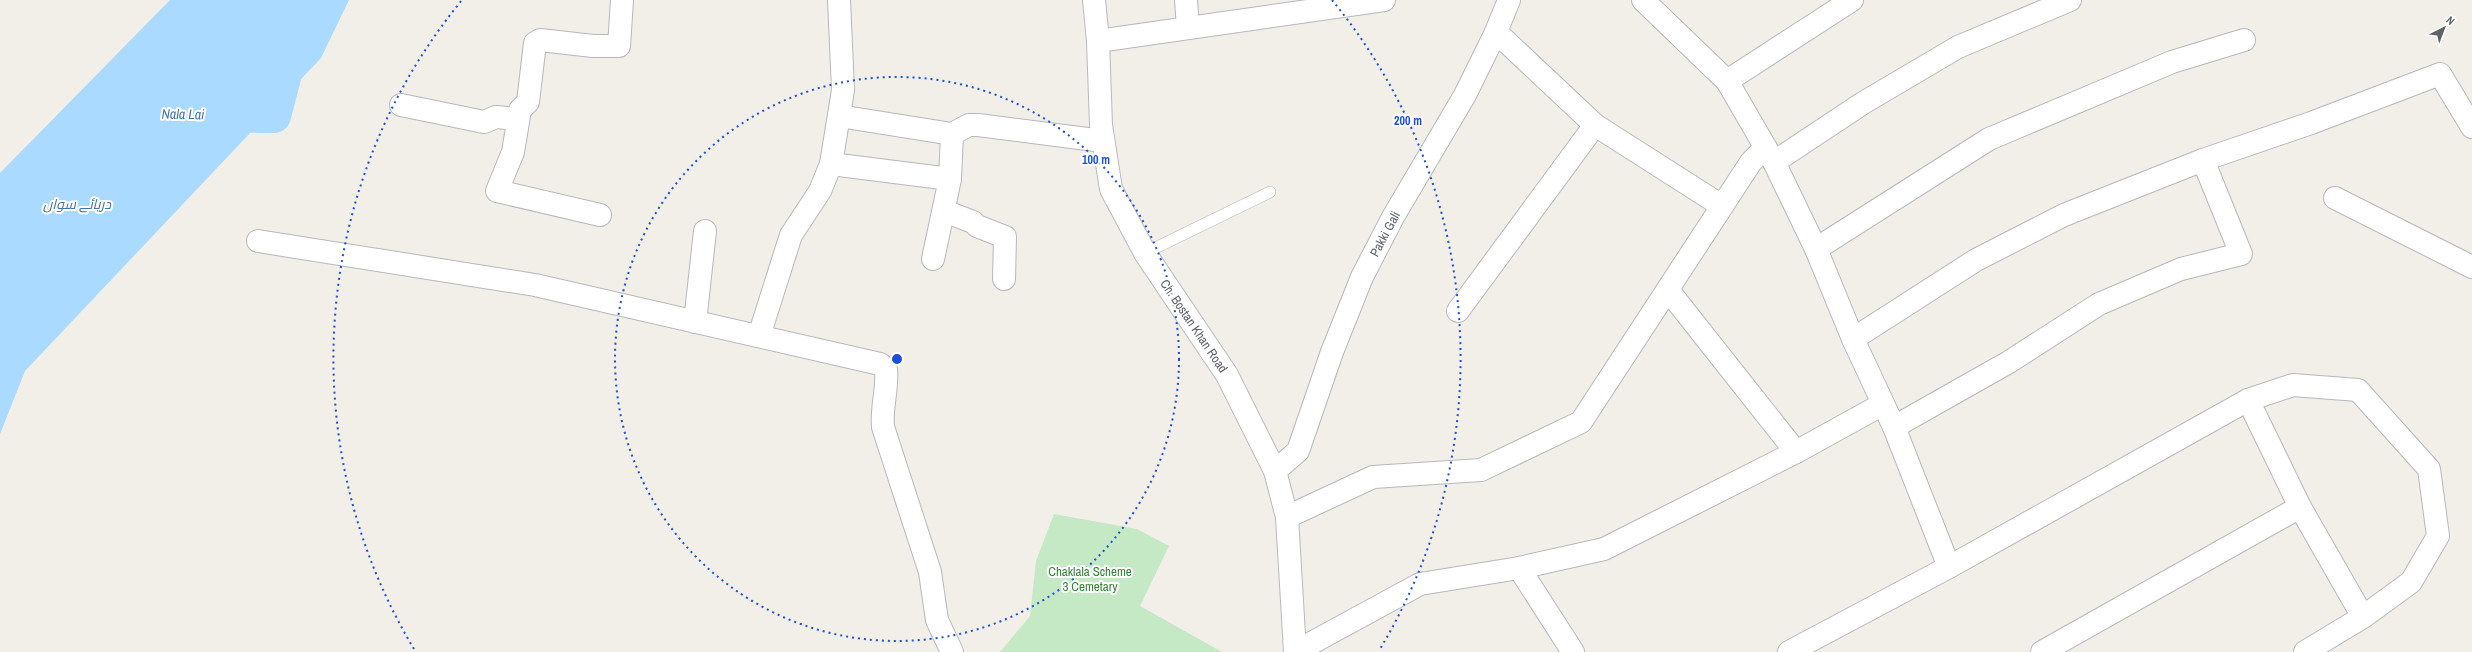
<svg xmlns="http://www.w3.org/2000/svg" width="2472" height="652" font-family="'Archivo Narrow',Cairo,sans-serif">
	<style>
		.green { fill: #c5e8c5 }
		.water { fill: #aadaff }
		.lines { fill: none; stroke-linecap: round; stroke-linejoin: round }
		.river { stroke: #aadaff; stroke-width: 34 }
		.service-casing { stroke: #b5b8bc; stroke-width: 12 }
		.minor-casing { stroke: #b5b8bc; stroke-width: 24 }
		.secondary-casing { stroke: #b6babf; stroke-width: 24 }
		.service { stroke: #fff; stroke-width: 11 }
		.minor { stroke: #fff; stroke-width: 22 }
		.secondary { stroke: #fff; stroke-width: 22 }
		.ring { fill: none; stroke: #1d4ed8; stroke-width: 2; stroke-dasharray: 2 4 }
		.labels { text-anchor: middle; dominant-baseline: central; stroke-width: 4; stroke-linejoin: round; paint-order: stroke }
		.street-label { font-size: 13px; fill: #5f6368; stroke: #fff }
		.park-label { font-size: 13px; fill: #348238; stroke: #fff }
		.water-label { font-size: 14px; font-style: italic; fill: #4174aa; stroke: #fff }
		.centre { fill: #1d4ed8; stroke: #fff; stroke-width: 2 }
		.ring-label { font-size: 12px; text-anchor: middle; font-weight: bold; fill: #1d4ed8; stroke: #fff; stroke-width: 4; stroke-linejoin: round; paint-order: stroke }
	</style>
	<rect width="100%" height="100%" fill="#f1efe8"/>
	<path class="green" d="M1054,514L1137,529L1169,546L1140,606L1222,652H1000L1030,616L1036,561Z"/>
	<path class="water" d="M170,0H349L321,58L25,371L0,434V173Z"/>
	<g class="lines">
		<path class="river" d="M220,115L274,116L304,0"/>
		<g class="service-casing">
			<path id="service" d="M1145,253L1270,192"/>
		</g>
		<g class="minor-casing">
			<g id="minor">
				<path d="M1186,0L1188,28"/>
				<path d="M1643,0L1727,81L1774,162L1816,249L1853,339L1894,427L1949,567"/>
				<path d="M1496,32L1595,125L1722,206"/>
				<path d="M1098,41L1384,0"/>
				<path d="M1727,81L1852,0"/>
				<path d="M401,105L484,122L496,117L518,119"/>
				<path d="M839,116L952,134L969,125H978L1103,141"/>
				<path d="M1774,162L1863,103L1958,47L2070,0"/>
				<path d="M831,164L950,179"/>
				<path d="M2335,198L2472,267"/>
				<path d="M944,211L973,222L977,226L1005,237L1004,279"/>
				<path d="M600,215L497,191L513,152L520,110L528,102L535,43L540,40L593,46H619L622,0"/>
				<path d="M258,241L535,285L880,364L886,369C888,389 881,407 883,427L930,572L937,620L952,652"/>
				<path d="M1816,249L1989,139L2172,62L2244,40"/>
				<path d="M933,259L950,179L952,134"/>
				<path d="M1668,290L1796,452"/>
				<path d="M1458,311L1595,125"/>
				<path d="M695,322L705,231"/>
				<path d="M759,336L791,235L820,191L831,164L843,90L839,0"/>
				<path d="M1853,339L1976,260L2064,215L2203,160L2311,123L2440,74L2472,127"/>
				<path d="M1894,427L2009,362L2099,304L2181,269L2241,254L2203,160"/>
				<path d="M1275,471L1298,451L1332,352L1362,277L1393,217L1465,95L1496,32L1509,0"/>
				<path d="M1287,517L1373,477L1481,470L1581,422L1751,162L1765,148"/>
				<path d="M1519,568L1573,652"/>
				<path d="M1295,652L1420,584L1519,568L1604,549L1796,452L1883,404"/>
				<path d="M1789,652L1949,567L2248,400"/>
				<path d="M2042,652L2300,507"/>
				<path d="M2305,652L2363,617L2411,582L2438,536L2429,469L2358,390L2293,385L2248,400L2300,507L2363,617"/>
			</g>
		</g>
		<g class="secondary-casing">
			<path id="secondary" d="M1094,0L1098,41L1101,125L1111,189L1145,253L1227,375L1275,471L1287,517L1295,652"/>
		</g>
		<use href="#service" class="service"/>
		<use href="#minor" class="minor"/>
		<use href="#secondary" class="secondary"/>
	</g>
	<g class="ring">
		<circle cx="897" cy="359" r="282"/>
		<path d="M414 649A564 564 0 0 1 462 0M1332 0A564 564 0 0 1 1380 649"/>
	</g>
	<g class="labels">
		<g class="street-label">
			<text transform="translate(1385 234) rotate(-62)">Pakki Gali</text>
			<text transform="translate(1194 326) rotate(56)">Ch. Bostan Khan Road</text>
		</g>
		<g class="park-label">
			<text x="1090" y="571">Chaklala Scheme<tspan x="1090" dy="15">3 Cemetary</tspan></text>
		</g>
		<g class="water-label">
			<text transform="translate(183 114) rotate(1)">Nala Lai</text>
			<text x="77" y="204">دریائے سواں</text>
		</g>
	</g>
	<circle cx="897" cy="359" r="6" class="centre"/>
	<g class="ring-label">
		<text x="1408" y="125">200 m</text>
		<text x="1096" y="164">100 m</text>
	</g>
	<g transform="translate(2444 28) rotate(42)" stroke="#ffffff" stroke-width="3" paint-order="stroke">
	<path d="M0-3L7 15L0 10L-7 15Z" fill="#5f6368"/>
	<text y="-6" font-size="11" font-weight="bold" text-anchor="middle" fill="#5f6368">N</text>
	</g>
</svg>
